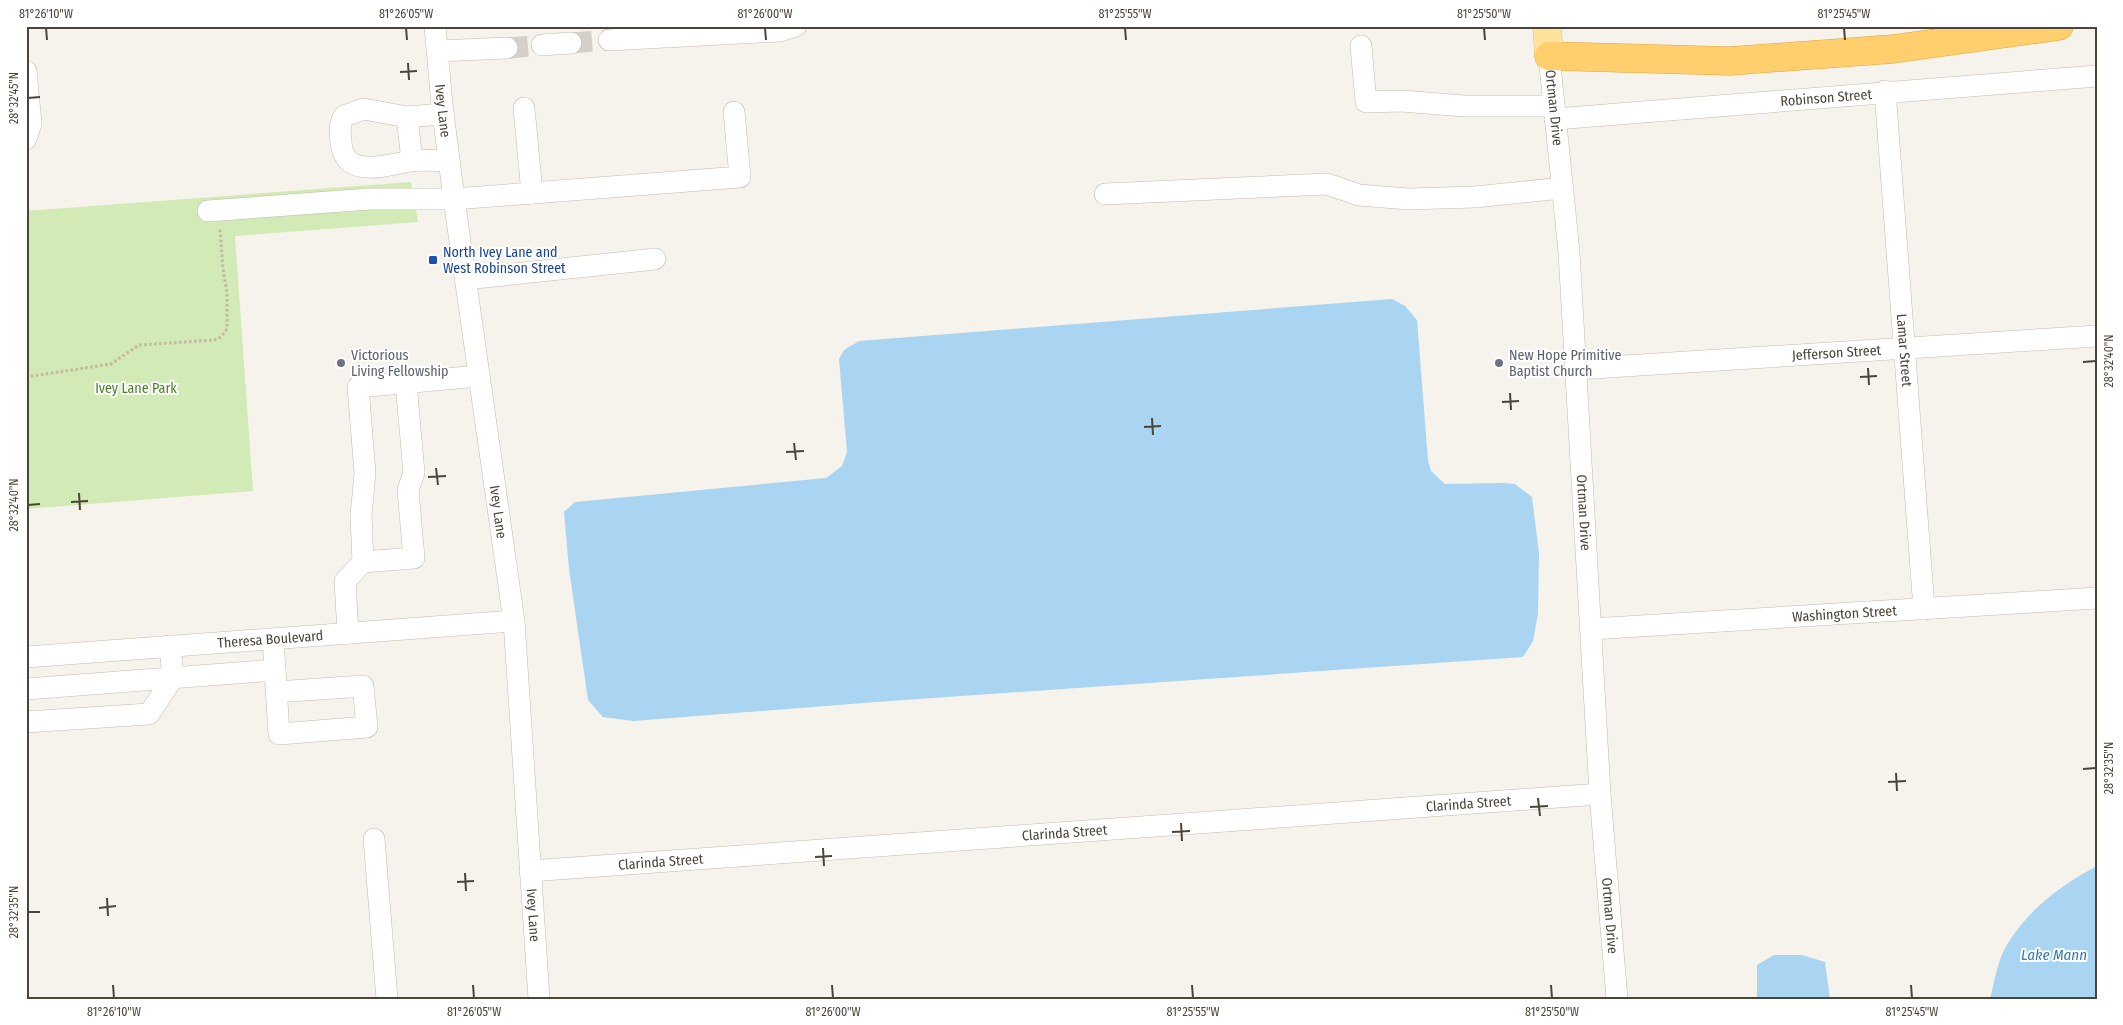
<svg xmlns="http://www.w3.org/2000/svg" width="2123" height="1025" font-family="'Fira Sans Condensed',sans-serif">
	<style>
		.green { fill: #d2eab5 }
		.water { fill: #a9d4f2 }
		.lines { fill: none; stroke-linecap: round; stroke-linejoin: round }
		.minor-tunnel { stroke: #d4d0c8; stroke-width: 21; stroke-dasharray: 21 11; stroke-linecap: butt }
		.minor-casing { stroke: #c2bbae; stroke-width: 22 }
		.major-casing { stroke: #e6c16a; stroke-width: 29 }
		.highway-casing { stroke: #e0a43c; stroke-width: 29 }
		.path { stroke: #c4b79f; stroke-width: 3; stroke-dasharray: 2.5 2.5; stroke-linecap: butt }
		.minor { stroke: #fff; stroke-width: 21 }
		.major { stroke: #ffe39c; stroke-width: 28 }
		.highway { stroke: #ffcf6e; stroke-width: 28 }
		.ticks { fill: none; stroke: #4b4439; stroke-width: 2 }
		.transit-dot { fill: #1a4fb4; stroke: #fff; stroke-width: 2 }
		.worship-dot { fill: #6b7280; stroke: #fff; stroke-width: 2 }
		.labels { text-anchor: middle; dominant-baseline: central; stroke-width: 4; stroke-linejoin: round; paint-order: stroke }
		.street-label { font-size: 14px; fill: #4b4439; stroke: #fff }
		.transit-label { font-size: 14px; fill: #164399; stroke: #fff; text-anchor: start }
		.worship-label { font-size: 14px; fill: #5b616d; stroke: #fff; text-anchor: start }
		.park-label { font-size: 14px; fill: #4a7f2a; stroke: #fff }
		.water-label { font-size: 15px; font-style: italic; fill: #2e7ab2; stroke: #fff }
		.neatline { fill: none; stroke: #4b4439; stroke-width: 2 }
		.ticks-label { font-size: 12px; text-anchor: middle; fill: #4b4439 }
	</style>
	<rect width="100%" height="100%" fill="#f6f3ec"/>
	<path class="green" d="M411,182L418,222L235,236L253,491L26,509V211Z"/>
	<g class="water">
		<path d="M1392,299L1405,306L1417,320L1428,460L1431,471L1445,484L1503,483L1515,484L1532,497L1539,553L1538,614L1533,641L1523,657L876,702L633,721L603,717L588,700L569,569L564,512L575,502L826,478L842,466L847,452L839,359L844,350L859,341Z"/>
		<path d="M2097,866V999H1990C1994,984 1997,964 2004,950C2024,913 2060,885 2097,866Z"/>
		<path d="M1774,955H1802L1825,962L1830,999H1757V965Z"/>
	</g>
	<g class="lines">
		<g class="minor-tunnel">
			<path d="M571,43L609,40"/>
			<path d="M507,48L542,45"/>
		</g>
		<g class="minor-casing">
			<g id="minor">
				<path id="s1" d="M435,26L442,105L454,199L514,621L539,999"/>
				<path d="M609,40L780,31L796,26"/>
				<path d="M542,45L571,43"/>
				<path d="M1361,46L1366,102L1402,101L1464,106H1554"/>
				<path d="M437,51L507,48"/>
				<path id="s2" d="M1549,56L1569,252L1600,794L1617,999"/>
				<path d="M26,71L31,124L26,139"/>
				<path id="s3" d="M1885,91L1924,609"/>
				<path d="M524,108L532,193"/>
				<path d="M443,114L407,117L364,109L344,116C339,125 340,132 341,142C344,180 387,165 411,161C423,159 437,161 449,161"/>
				<path d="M407,117L412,160"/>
				<path id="s4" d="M1555,119L2097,76"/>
				<path d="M1105,194L1327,184L1359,195L1408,199L1475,197L1562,188"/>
				<path d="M208,211L369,199H454L740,177L734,112"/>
				<path d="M466,279L655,259"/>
				<path id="s5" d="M1577,369L2097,336"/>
				<path d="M363,562L414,558L408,490L414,473L406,383"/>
				<path id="s6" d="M1591,629L2097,598"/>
				<path d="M348,633L345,581L363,562L361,516L365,473L358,387L479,376"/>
				<path d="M273,639L279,734L367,727L363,686L276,692"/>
				<path id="s7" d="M26,657L514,621"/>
				<path d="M26,689L275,670"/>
				<path d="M26,722L149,714L173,678L170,646"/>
				<path d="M374,839L387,999"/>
				<path id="s8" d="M530,871L1600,794"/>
			</g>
		</g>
		<g class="major-casing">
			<path id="major" d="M1547,26L1549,56"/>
		</g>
		<g class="highway-casing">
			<path id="highway" d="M1549,56L1730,61L1893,49L2059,26"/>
		</g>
		<path class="path" d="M26,377L111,364L139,345L214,340L221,337L227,329V293L223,269L220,229"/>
		<use href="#minor" class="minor"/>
		<use href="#major" class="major"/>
		<use href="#highway" class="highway"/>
	</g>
	<path class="ticks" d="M46,28L47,40M406,28L407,40M765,28L766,40M1125,28L1126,40M1484,28L1485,40M1844,28L1845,40M408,63L409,80M400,72L417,71M28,98L40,97M2083,362L2096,361M1868,368L1869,385M1860,377L1877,376M1510,393L1511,410M1502,402L1519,401M1152,418L1153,435M1144,427L1161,426M794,443L796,460M786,452L804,451M436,468L438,485M428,477L446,476M79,493L80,510M71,502L88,501M28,505L40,504M2083,769L2096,768M1896,773L1897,791M1888,782L1906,781M1538,798L1540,816M1530,807L1548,806M1181,823L1182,841M1172,832L1190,831M823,848L824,866M815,857L832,856M465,873L466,891M457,882L474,881M107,898L108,916M99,908L116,906M28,912H40M113,985L114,998M473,985L474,998M832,985L833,998M1192,985L1193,998M1551,985L1552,998M1911,985L1912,998"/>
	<rect class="transit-dot" x="428" y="255" width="10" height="10" rx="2.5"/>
	<g class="worship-dot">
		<circle cx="341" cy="363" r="5"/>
		<circle cx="1499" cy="363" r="5"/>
	</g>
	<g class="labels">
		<g class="street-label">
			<text stroke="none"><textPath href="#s4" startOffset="272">Robinson Street</textPath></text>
			<text stroke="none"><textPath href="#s2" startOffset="52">Ortman Drive</textPath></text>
			<text stroke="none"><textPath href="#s1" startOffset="85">Ivey Lane</textPath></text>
			<text stroke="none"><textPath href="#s3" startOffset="260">Lamar Street</textPath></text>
			<text stroke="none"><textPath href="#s5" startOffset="260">Jefferson Street</textPath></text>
			<text stroke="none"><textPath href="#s1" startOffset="490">Ivey Lane</textPath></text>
			<text stroke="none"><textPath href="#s2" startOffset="458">Ortman Drive</textPath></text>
			<text stroke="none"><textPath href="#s6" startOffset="254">Washington Street</textPath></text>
			<text stroke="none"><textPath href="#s7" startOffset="245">Theresa Boulevard</textPath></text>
			<text stroke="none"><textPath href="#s8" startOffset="941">Clarinda Street</textPath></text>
			<text stroke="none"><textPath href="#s8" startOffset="536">Clarinda Street</textPath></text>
			<text stroke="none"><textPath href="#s8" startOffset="131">Clarinda Street</textPath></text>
			<text stroke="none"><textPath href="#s1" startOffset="895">Ivey Lane</textPath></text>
			<text stroke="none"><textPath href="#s2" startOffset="862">Ortman Drive</textPath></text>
		</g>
		<g class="transit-label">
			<text x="443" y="252">North Ivey Lane and<tspan x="443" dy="16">West Robinson Street</tspan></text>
		</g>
		<g class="worship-label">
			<text x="351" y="355">Victorious<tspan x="351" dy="16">Living Fellowship</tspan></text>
			<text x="1509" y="355">New Hope Primitive<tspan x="1509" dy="16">Baptist Church</tspan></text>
		</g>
		<g class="park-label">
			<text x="136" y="388">Ivey Lane Park</text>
		</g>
		<g class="water-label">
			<text x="2054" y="955">Lake Mann</text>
		</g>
	</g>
	<rect width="2123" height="1025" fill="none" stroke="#ffffff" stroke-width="55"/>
	<rect x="28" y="28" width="2068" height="970" class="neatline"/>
	<g class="ticks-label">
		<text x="46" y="18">81°26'10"W</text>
		<text x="406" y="18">81°26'05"W</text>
		<text x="765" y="18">81°26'00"W</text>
		<text x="1125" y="18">81°25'55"W</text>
		<text x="1484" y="18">81°25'50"W</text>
		<text x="1844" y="18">81°25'45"W</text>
		<text transform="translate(14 98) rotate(-90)" y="4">28°32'45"N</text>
		<text transform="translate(2109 361) rotate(-90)" y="4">28°32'40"N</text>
		<text transform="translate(14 505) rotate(-90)" y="4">28°32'40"N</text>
		<text transform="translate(2109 768) rotate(-90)" y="4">28°32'35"N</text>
		<text transform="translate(14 912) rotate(-90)" y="4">28°32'35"N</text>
		<text x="114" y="1016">81°26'10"W</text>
		<text x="474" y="1016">81°26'05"W</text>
		<text x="833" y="1016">81°26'00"W</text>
		<text x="1193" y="1016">81°25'55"W</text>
		<text x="1552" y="1016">81°25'50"W</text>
		<text x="1912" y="1016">81°25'45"W</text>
	</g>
</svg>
